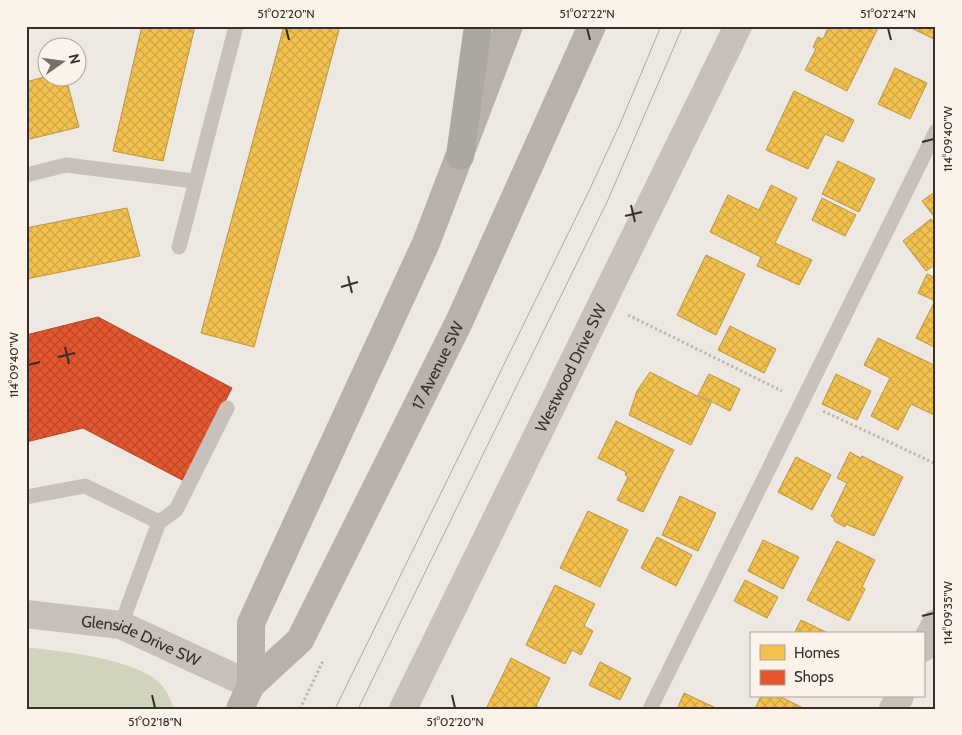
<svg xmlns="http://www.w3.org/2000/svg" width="962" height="735" font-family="Cabin,sans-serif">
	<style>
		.green { fill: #d0d4bc }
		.homes { fill: url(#homes-cross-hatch); stroke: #ba9543 }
		.shops { fill: url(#shops-cross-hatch); stroke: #b14a2c }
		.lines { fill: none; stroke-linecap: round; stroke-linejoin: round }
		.path { stroke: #c0b8b3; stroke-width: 3; stroke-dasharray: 2.5 2.5; stroke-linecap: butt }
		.lane { stroke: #c7c0bb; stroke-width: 15 }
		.street { stroke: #c7c0bb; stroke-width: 28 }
		.secondary { stroke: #b8b0ab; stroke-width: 28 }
		.highway { stroke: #ada7a1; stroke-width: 28 }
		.tram { stroke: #afa9a5; stroke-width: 1 }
		.ticks { fill: none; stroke: #392d29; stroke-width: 2 }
		.labels { text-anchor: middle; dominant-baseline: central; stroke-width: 5; stroke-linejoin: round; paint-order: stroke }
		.street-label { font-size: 16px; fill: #392d29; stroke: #fbf2ea }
		.neatline { fill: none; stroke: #392d29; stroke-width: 2 }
		.ticks-label { font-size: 12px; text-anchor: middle; fill: #392d29 }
	</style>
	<defs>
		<pattern id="homes-cross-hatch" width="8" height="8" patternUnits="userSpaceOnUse" patternTransform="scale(1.25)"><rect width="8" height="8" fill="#f2c14e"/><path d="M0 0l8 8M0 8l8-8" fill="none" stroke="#d0a644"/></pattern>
		<pattern id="shops-cross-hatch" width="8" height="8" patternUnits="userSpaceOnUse" patternTransform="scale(1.25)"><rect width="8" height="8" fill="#e4572e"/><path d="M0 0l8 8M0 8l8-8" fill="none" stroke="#ba4827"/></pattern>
	</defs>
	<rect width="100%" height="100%" fill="#eee8e2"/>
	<path class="green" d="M33,648C68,652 132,659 159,682C167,690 170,699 174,709H26V649Z"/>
	<g class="homes">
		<path d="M142,26H195L163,161L113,151Z"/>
		<path d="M284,26H340L254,347L201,333Z"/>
		<path d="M829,26H879L847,91L805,70L816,49L813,47L818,37L823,39Z"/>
		<path d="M936,26V40L909,27V26Z"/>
		<path d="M895,68L927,83L910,119L878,104Z"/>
		<path d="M48,76L66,78L79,127L26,140V82Z"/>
		<path d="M794,91L854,120L843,142L825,134L808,169L766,150Z"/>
		<path d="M838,161L875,179L859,212L822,194Z"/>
		<path d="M771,185L797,198L775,243L812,260L799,285L757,266L761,257L710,232L728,195L759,210Z"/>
		<path d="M936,191V219L922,201Z"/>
		<path d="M822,198L856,215L845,236L812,220Z"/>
		<path d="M127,208L140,256L26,279V228Z"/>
		<path d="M931,219L936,225V264L926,271L903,241Z"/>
		<path d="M706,255L745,274L716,335L677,315Z"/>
		<path d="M927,274L936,278V348L916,338L935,301L918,293Z"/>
		<path d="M730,326L776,349L764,373L718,350Z"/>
		<path d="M878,338L936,366V416L911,404L898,430L871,416L890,378L864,365Z"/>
		<path d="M650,372L711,403L691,445L629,415L637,391Z"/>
		<path d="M709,374L740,389L730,411L698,395Z"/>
		<path d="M836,374L871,391L857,420L822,404Z"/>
		<path d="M616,421L674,450L643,512L617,500L628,477L625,475L626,472L598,458Z"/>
		<path d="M850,452L860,458L862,456L903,477L874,536L846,524L845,527L834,521L835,519L831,516L847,483L837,478Z"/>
		<path d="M796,457L831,475L812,510L778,492Z"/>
		<path d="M680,496L716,513L698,551L662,535Z"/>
		<path d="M588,511L628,530L600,587L560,568Z"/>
		<path d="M657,537L692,555L676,586L641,568Z"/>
		<path d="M763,540L799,557L783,589L748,571Z"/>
		<path d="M837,541L875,560L862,587L865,589L849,621L807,600Z"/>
		<path d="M745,580L778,597L767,618L734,601Z"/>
		<path d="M555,585L595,604L584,626L593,631L581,655L572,650L565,664L526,645Z"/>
		<path d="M801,620L830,634H794Z"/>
		<path d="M511,658L550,678L536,706L542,709H486Z"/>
		<path d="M600,662L631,678L620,700L589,685Z"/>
		<path d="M684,693L718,709H677Z"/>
		<path d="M761,696H779L805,709H755Z"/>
	</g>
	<path class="shops" d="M98,317L232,388L184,481L83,428L26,442V335Z"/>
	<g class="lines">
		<g class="path">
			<path d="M628,315L782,391"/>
			<path d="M823,411L936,464"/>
			<path d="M300,709L323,661"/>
		</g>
		<g class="lane">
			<path d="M26,175L66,165L194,181"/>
			<path d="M179,247L236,26"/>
			<path d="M26,497L85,486L159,522L121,625"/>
			<path d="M159,522L176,510L227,408"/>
			<path d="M650,709L936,131"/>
		</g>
		<g class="street">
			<path id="s1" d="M26,614L121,625L251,685"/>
			<path d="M923,648L936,623"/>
			<path id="s2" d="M403,709L738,26"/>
			<path d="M893,709L900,696"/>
		</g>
		<g class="secondary">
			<path d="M251,685V623L426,243L509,26"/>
			<path id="s3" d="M240,709L251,685L300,640L459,322L592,26"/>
		</g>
		<path class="highway" d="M460,156L478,26"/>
		<g class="tram">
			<path d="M335,709L588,193L620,124L661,26"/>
			<path d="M358,709L607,202L683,26"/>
		</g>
	</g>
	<path class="ticks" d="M286,28L289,40M587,28L590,40M888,28L891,40M922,142L934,139M631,205L635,222M625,216L642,212M348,276L352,293M341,287L358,282M65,347L69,364M58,357L75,353M28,365L40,362M922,616L934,613M152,695L155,708M452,695L455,708"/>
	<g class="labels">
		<g class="street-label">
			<text stroke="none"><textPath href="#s3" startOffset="400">17 Avenue SW</textPath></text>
			<text stroke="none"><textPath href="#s2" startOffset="380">Westwood Drive SW</textPath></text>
			<text stroke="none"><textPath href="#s1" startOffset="119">Glenside Drive SW</textPath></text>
		</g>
	</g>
	<rect width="962" height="735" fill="none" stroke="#fbf2ea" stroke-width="55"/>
	<rect x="750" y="632" width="175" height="65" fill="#fbf2ea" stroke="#ada39d"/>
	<rect x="760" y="645" width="25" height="15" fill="#f2c14e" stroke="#ada39d"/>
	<text x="794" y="658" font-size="15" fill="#392d29">Homes</text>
	<rect x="760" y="670" width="25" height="15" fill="#e4572e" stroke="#ada39d"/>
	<text x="794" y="682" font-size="15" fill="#392d29">Shops</text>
	<g transform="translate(62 62) rotate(76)"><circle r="24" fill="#fbf2ea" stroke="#ada39d"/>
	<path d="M0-4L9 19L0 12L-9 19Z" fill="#786e6a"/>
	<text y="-8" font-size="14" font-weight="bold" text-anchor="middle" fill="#392d29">N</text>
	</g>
	<rect x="28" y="28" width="906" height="680" class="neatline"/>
	<g class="ticks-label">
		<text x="286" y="18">51°02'20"N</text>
		<text x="587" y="18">51°02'22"N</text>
		<text x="888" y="18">51°02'24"N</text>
		<text transform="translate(948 139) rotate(-90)" y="4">114°09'40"W</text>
		<text transform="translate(14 365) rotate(-90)" y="4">114°09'40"W</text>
		<text transform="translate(948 613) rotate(-90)" y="4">114°09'35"W</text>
		<text x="155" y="726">51°02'18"N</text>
		<text x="455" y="726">51°02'20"N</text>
	</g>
</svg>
